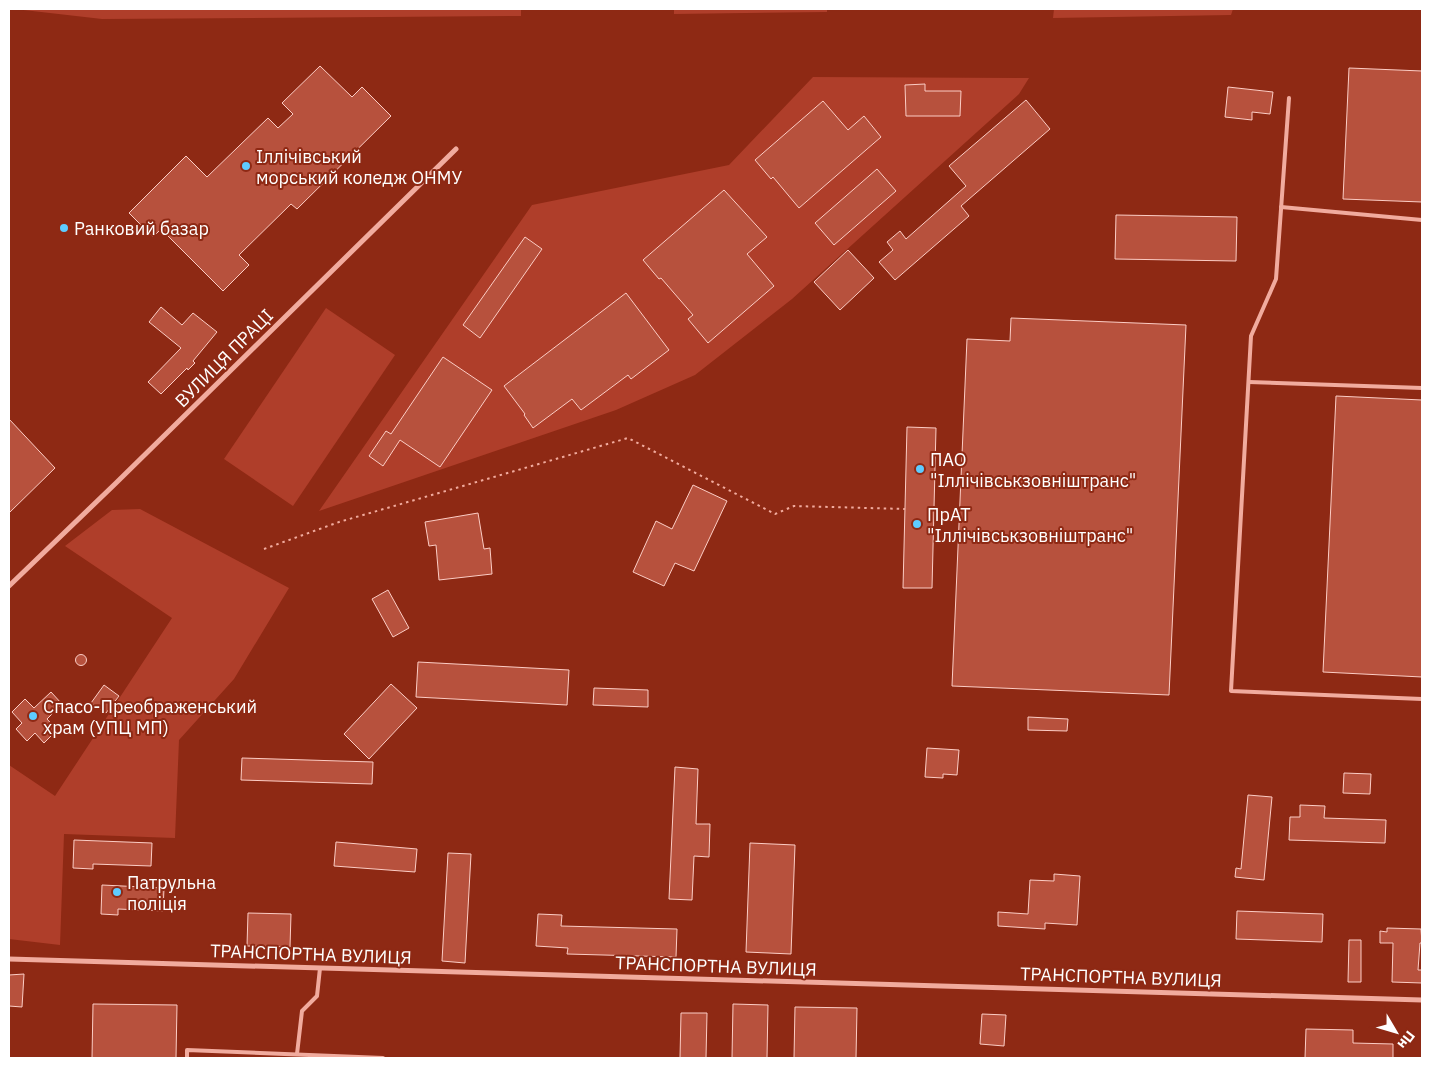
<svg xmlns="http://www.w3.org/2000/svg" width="1431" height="1067" font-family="'IBM Plex Sans',sans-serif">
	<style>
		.green { fill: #af3e2a }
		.building { fill: #b7513d; stroke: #fccdc5 }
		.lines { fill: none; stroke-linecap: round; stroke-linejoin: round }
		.path { stroke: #f1ab9e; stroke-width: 2; stroke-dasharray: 2.5 4; stroke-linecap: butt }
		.lane { stroke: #f1ab9e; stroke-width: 4 }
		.street { stroke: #f1ab9e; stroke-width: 5 }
		.poi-dot { fill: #5ecbff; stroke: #8e2914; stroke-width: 2 }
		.labels { text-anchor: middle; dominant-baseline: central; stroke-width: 4; stroke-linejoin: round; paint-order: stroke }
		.poi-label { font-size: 18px; fill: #fff; stroke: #8e2914; text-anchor: start }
		.street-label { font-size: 18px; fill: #fff; stroke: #8e2914 }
	</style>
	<rect width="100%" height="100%" fill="#8e2914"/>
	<g class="green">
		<path d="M15,9H521V16L102,19Z"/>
		<path d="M674,9H827V12L674,14Z"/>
		<path d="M1054,9H1233L1231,15L1053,18Z"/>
		<path d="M813,77L1029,78L1019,94L792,299L695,375L616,410L319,511L532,205L729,165Z"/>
		<path d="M326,308L395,355L293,506L224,459Z"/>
		<path d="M140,509L289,588L234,679L179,740L175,838L64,834L60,945L9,939V765L55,796L172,618L65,546L112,510Z"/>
	</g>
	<g class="building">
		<path d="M320,66L352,97L362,87L391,116L297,209L291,204L239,255L249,265L223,291L161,229L153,237L129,213L186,156L207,177L268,118L278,128L293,114L282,103Z"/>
		<path d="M1349,68L1422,71V202L1343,199Z"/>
		<path d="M925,84V91H961L960,116H906L905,85Z"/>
		<path d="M1228,87L1273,92L1270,114L1252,112V120L1225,117Z"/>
		<path d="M1026,100L1050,129L961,206L969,216L895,280L879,262L893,250L887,242L900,231L906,239L966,186L949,166Z"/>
		<path d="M823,101L848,130L864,116L881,137L799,208L773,177L771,179L755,160Z"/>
		<path d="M877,169L896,191L834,245L815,223Z"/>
		<path d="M724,190L767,237L747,254L774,286L708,343L688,319L693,315L661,278L659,279L643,260Z"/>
		<path d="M1116,215L1237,217L1236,261L1115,259Z"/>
		<path d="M525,237L542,249L480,338L463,325Z"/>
		<path d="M848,250L874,278L840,310L814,282Z"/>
		<path d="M626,293L669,350L631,379L628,375L581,410L572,399L533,428L524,415L525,414L504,386Z"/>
		<path d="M161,307L182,325L193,313L217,332L193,361L195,363L188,370L187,368L161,394L148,382L181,348L149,322Z"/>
		<path d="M1011,318L1186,325L1169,695L952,686L967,339L1010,341Z"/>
		<path d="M443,357L492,390L440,467L400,440L383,466L369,456L386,431L391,434Z"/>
		<path d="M1336,396L1422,400V677L1323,672Z"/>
		<path d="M9,419L55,468L9,513Z"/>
		<path d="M907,427L936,428L932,588H903Z"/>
		<path d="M693,485L727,501L694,571L675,563L664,586L633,572L656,521L672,529Z"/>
		<path d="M478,513L484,549L490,548L492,574L439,580L436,545L429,546L425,522Z"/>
		<path d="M388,590L409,628L393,637L372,599Z"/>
		<circle cx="81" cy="660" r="5.5"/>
		<path d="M418,662L569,670L567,705L416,697Z"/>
		<path d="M391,684L417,708L369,759L344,734Z"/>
		<path d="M104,685L119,696L106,713L91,703Z"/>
		<path d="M594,688L648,690V707L593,705Z"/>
		<path d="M51,692L62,704L47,719L57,730L44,743L35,733L27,741L16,729L22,723L12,712L25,699L34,708Z"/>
		<path d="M1028,717L1068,719L1067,731L1028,730Z"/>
		<path d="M927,748L959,750L957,775L943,774V778L925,777Z"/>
		<path d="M242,758L373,762L372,784L241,780Z"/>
		<path d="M675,767L698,769L696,824H710L709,857L694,856L692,900L669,899Z"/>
		<path d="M1344,773L1371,774L1370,794L1343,793Z"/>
		<path d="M1248,795L1272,797L1264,880L1235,877L1236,868L1241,869Z"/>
		<path d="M1300,805L1325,806L1324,818L1386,820L1385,843L1289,840L1290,817H1300Z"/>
		<path d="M74,840L152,843L151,866L93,864V869L73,868Z"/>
		<path d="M336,842L417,849L415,872L334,866Z"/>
		<path d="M750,843L795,845L791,954L746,952Z"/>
		<path d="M448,853L471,854L465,963L442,961Z"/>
		<path d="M1054,874L1080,876L1077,925L1045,923V929L998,926V912L1028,914L1030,880L1054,881Z"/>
		<path d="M102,885L164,888L163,911L118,909V915L101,914Z"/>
		<path d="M1237,911L1323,914L1322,942L1236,939Z"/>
		<path d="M248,913L291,914L290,947L247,946Z"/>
		<path d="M538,914L562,915L561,926L677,929L676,957L567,954L568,948L536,946Z"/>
		<path d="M1387,928L1421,929L1422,943H1420L1418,970H1422V983L1392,982L1393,943H1380V931L1387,932Z"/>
		<path d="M1349,940H1361V982H1348Z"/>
		<path d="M24,974L22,1007L9,1006V975Z"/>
		<path d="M93,1004L177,1005L176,1058H92Z"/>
		<path d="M733,1004L768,1005L767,1058H732Z"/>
		<path d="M795,1007L857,1008L856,1058H794Z"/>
		<path d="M681,1013H707L706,1058H680Z"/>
		<path d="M982,1014L1006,1015L1004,1046L980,1044Z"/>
		<path d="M1306,1029L1353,1030V1043L1393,1044V1058H1305Z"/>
	</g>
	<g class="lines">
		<path class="path" d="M264,549L339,522L628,438L775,514L794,506L905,509"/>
		<g class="lane">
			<path d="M1289,98L1276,279L1251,336L1231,691L1422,699"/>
			<path d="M1281,207L1422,220"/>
			<path d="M1249,382L1422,388"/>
			<path d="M297,1054L302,1011L317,996L320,968"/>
			<path d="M187,1058V1050L383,1058"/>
		</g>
		<g class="street">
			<path d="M9,586L116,483L456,149"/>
			<path d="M9,959L1422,1000"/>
		</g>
	</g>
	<g class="poi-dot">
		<circle cx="246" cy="166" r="5"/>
		<circle cx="64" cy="228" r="5"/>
		<circle cx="920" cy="469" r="5"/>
		<circle cx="917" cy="524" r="5"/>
		<circle cx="33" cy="716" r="5"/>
		<circle cx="117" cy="892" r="5"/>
	</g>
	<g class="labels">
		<g class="poi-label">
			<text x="256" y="156">Іллічівський<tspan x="256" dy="21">морський коледж ОНМУ</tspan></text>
			<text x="74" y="228">Ранковий базар</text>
			<text x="930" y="459">ПАО<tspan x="930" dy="21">"Іллічівськзовніштранс"</tspan></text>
			<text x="927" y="514">ПрАТ<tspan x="927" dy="21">"Іллічівськзовніштранс"</tspan></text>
			<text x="43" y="706">Спасо-Преображенський<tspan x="43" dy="21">храм (УПЦ МП)</tspan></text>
			<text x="127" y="882">Патрульна<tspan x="127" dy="21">поліція</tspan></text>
		</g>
		<g class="street-label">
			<text transform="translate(224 358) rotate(-45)">ВУЛИЦЯ ПРАЦІ</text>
			<text transform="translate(311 954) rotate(2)">ТРАНСПОРТНА ВУЛИЦЯ</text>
			<text transform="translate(716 966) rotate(2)">ТРАНСПОРТНА ВУЛИЦЯ</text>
			<text transform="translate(1121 977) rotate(2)">ТРАНСПОРТНА ВУЛИЦЯ</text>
		</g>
	</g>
	<rect width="1431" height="1067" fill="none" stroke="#ffffff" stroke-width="20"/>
	<g transform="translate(1396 1032) rotate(128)" stroke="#8e2914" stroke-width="4" paint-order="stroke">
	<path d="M0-4L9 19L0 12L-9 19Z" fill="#ffffff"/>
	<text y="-8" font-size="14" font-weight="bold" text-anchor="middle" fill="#ffffff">Пн</text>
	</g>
</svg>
